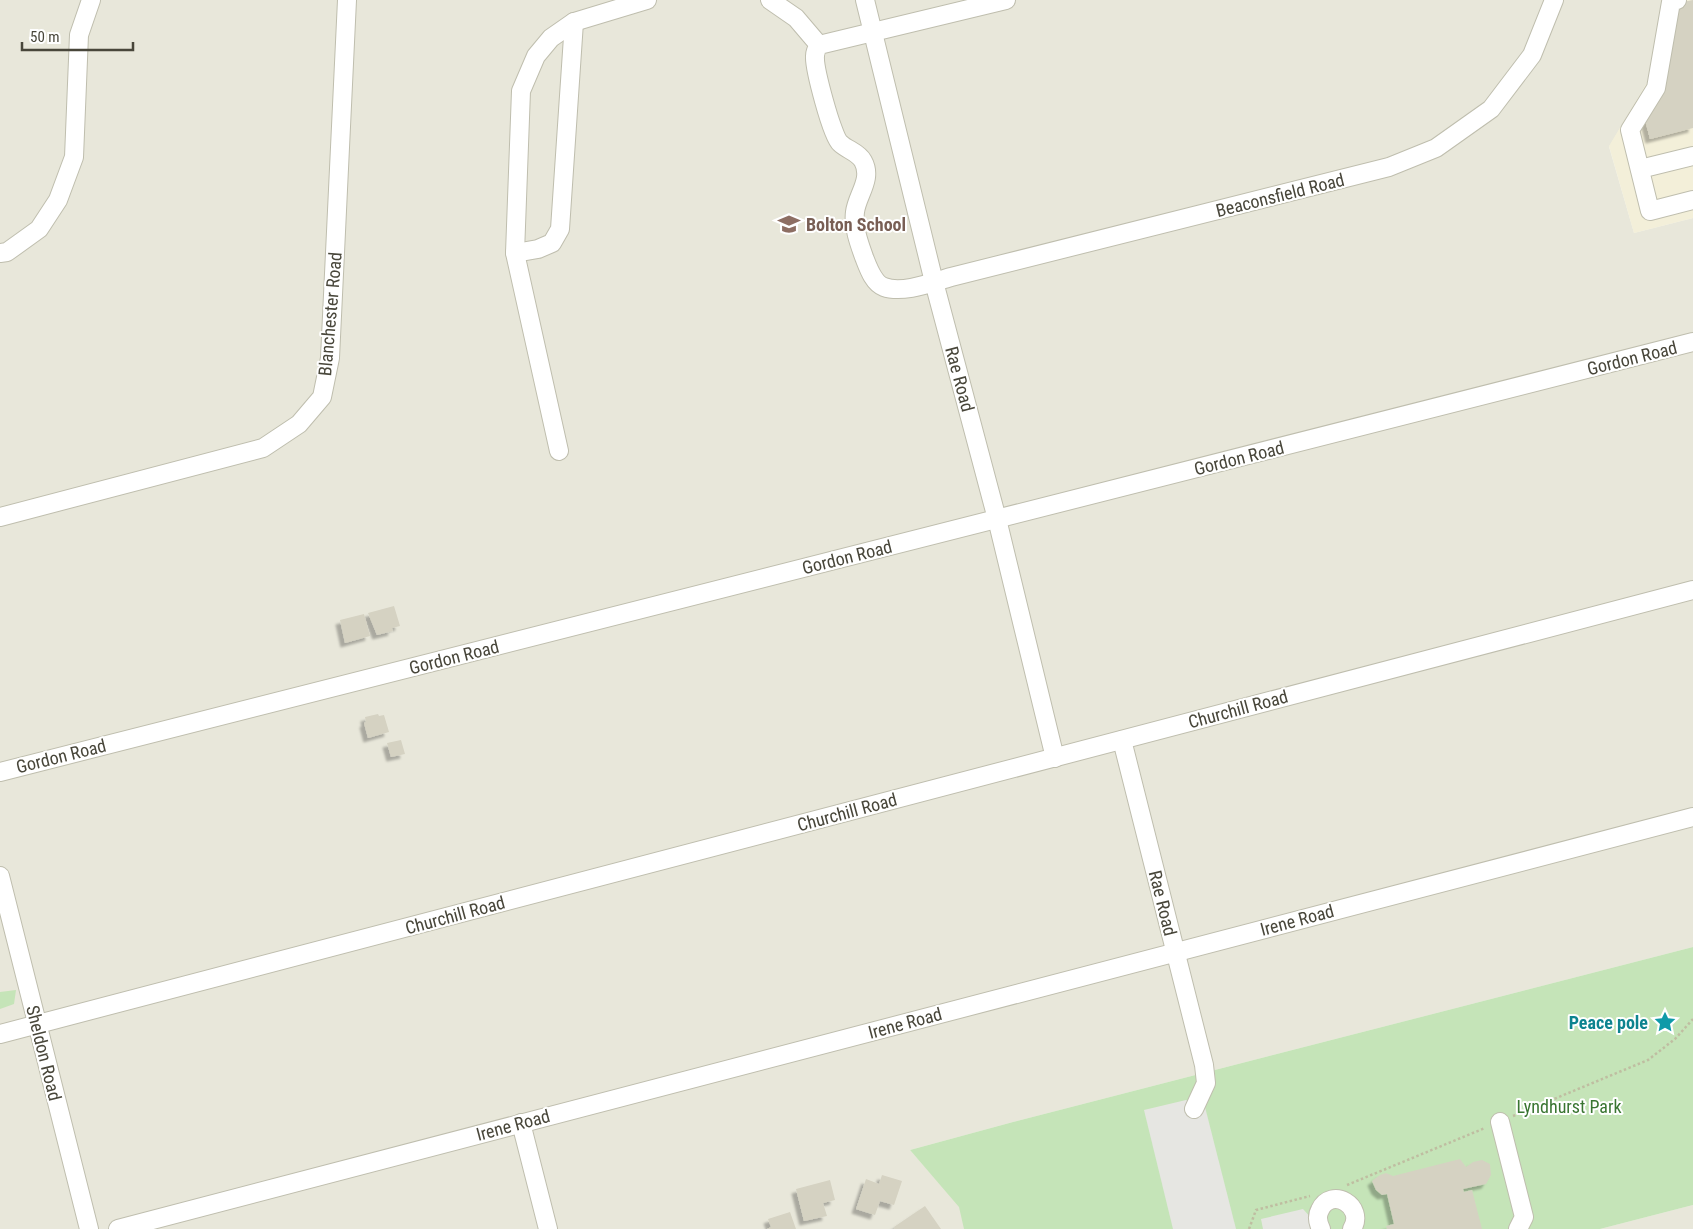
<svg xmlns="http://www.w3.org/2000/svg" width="1693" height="1229" font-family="'Roboto Condensed',sans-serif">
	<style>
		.residential { fill: #e8e7da }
		.commercial { fill: #f3efd9 }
		.green { fill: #c5e4b8 }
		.parking { fill: #e6e6e2 }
		.building { fill: #d5d2c2; filter: url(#shadow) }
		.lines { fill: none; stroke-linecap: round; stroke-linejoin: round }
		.minor-casing { stroke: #bfbeae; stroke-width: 20 }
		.path { stroke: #bfbda1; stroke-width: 2.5; stroke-dasharray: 2.5 2.5; stroke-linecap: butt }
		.minor { stroke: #fff; stroke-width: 18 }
		.labels { text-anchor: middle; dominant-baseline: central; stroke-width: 4; stroke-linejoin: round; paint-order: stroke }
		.street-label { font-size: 18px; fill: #48463a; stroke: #fff }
		.education-label { font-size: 18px; font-weight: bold; fill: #785e54; stroke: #fff; text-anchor: start }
		.culture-label { font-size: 18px; font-weight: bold; fill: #0d838f; stroke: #fff; text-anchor: end }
		.park-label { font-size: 18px; fill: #397531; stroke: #fff }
	</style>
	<defs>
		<filter id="shadow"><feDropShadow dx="-4.5" dy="4.5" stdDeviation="1" flood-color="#0004"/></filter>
	</defs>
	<rect width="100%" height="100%" fill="#f4f4eb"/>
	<g class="residential">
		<path d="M0,0H1663L1648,81L1609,147L1634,233L1693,218V947L1013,1122L910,1150L960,1207L977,1229H0Z"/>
		<path d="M1693,1205V1229H1600Z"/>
	</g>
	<path class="commercial" d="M1663,0H1693V218L1634,233L1609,146L1648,81Z"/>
	<g class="green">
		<path d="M1693,947V1205L1600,1229H964L959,1207L910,1150L1013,1122Z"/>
		<path d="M16,990L14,1004L0,1009V992Z"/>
	</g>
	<g class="parking">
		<path d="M1186,1100L1205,1107L1236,1229H1173L1144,1110Z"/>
		<path d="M1303,1209L1321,1229H1263L1261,1219Z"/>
	</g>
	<g class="building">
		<path d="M1693,0V128L1650,139L1644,116L1678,3Z"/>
		<path d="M394,606L400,626L392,628L393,631L377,635L368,613Z"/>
		<path d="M364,614L370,636L345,643L340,620Z"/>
		<path d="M378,714L379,716L384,715L389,732L368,738L364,723L366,722L365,717Z"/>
		<path d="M401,740L405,754L391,757L387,743Z"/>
		<path d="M1460,1159L1466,1167L1473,1162L1482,1160L1490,1164L1491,1175L1486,1184L1463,1189L1464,1192L1472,1190L1482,1229H1387L1386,1226L1394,1224L1387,1194L1382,1195L1376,1190L1372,1181L1380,1175L1386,1173L1393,1176Z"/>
		<path d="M882,1175L902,1181L894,1205L880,1201L875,1215L856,1209L866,1179L879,1184Z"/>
		<path d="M830,1180L835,1200L823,1203L827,1216L804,1221L796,1189Z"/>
		<path d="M925,1206L941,1229H895L894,1227Z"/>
		<path d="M790,1212L796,1229H767L771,1227L768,1219Z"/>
	</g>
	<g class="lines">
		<g class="minor-casing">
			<g id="minor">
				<path d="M770,0L796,18L819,45"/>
				<path d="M865,0L934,282L997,519L1055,758"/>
				<path d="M1006,0L819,45C817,48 815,52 815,56C814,68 832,136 840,143C847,150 858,152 863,161C873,179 857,195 855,212C853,227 859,243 864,257C868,267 873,283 884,287C903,294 933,282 951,277L1389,167L1436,148L1491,109L1532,55L1554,0"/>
				<path d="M1677,0L1671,2L1656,88L1630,130L1650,211L1693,200"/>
				<path d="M1640,169L1693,156"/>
				<path d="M0,253L7,252L39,229L58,200L74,157L79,35L91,0"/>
				<path d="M515,253L538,249L552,243L560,229L574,22"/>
				<path d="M559,451L515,253L521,91L536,56L551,38L574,22L647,0"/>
				<path d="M0,517L263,448L299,424L322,397L330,358L347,0"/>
				<path d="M1122,740L1204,1065L1206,1083L1194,1109"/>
				<path d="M0,772L1693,342"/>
				<path d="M0,876L89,1229"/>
				<path d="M0,1034L1693,590"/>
				<path d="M1500,1122L1524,1217L1518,1229"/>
				<path d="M521,1123L548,1229"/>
				<path d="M118,1229L1693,817"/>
				<path d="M1321,1229C1318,1223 1316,1217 1320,1210C1331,1186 1366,1206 1352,1229"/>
			</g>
		</g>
		<g class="path">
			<path d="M1513,1116L1648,1060L1675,1039L1693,1019"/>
			<path d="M1347,1185L1485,1128"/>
			<path d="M1249,1229L1256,1210L1310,1196"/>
		</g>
		<use href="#minor" class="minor"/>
	</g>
	<defs>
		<g id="school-bare" transform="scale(1.725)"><path d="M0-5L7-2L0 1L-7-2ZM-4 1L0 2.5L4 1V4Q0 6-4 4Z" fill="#8d6e63" stroke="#fff" stroke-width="2.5" paint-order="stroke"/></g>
		<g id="sight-bare" transform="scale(1.725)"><path d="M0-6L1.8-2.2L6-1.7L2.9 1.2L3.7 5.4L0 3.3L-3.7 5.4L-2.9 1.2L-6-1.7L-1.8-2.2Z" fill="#0f9aa8" stroke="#fff" stroke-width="2.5" paint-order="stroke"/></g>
	</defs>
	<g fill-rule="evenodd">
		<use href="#school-bare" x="789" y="224"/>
		<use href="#sight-bare" x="1665" y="1022"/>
	</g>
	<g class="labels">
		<g class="street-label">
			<text transform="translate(1280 195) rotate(-14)">Beaconsfield Road</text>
			<text transform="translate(330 314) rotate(-85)">Blanchester Road</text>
			<text transform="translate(1632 358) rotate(-14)">Gordon Road</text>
			<text transform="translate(960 379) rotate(75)">Rae Road</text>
			<text transform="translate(1239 458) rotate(-14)">Gordon Road</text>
			<text transform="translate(847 557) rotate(-14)">Gordon Road</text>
			<text transform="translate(454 657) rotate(-14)">Gordon Road</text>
			<text transform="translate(1238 709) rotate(-15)">Churchill Road</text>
			<text transform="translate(61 756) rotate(-14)">Gordon Road</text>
			<text transform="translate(847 812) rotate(-15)">Churchill Road</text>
			<text transform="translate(1163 903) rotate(76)">Rae Road</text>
			<text transform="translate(455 915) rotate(-15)">Churchill Road</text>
			<text transform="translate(1297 920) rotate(-15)">Irene Road</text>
			<text transform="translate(905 1023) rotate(-15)">Irene Road</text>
			<text transform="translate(44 1053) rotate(76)">Sheldon Road</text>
			<text transform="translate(513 1125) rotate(-15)">Irene Road</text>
		</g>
		<g class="education-label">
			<text x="806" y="224">Bolton School</text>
		</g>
		<g class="culture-label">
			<text x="1648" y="1022">Peace pole</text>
		</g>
		<g class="park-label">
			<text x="1569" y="1106">Lyndhurst Park</text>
		</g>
	</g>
	<path d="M22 42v8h111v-8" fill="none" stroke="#48463a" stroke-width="2.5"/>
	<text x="30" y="42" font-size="15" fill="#48463a" stroke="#ffffff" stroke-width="4" paint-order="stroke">50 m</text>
</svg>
